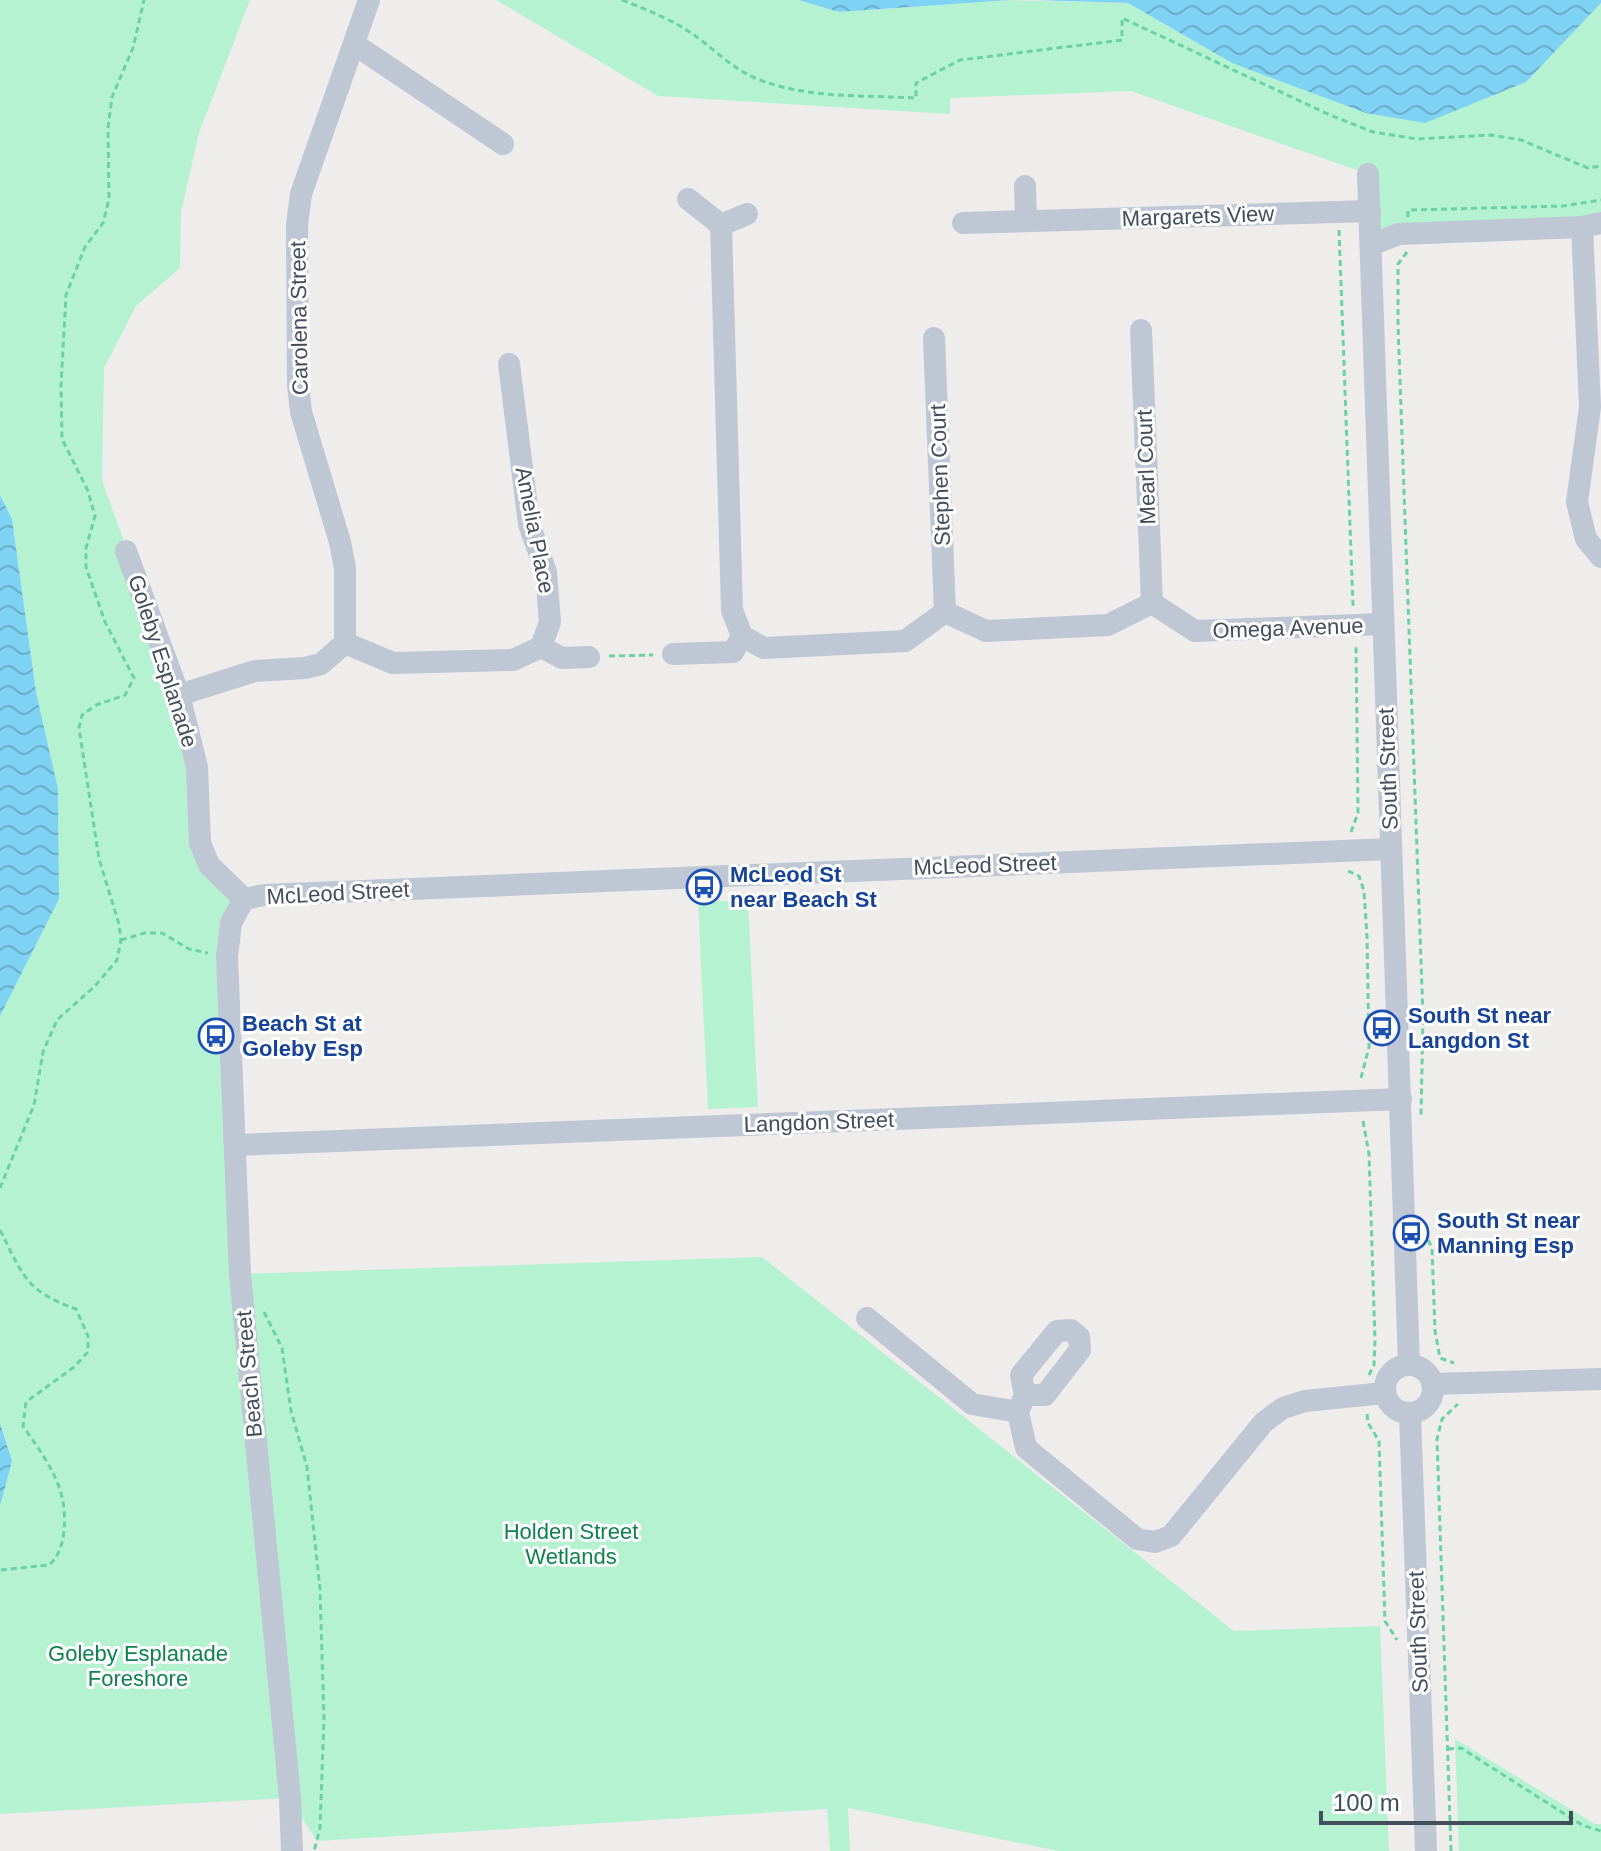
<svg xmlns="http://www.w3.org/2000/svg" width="1601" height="1851" font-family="Helvetica,sans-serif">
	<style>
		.green { fill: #b5f2d1 }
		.water { fill: url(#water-waves) }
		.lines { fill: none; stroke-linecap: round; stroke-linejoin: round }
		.path { stroke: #6ad2a6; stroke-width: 3; stroke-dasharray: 6 4; stroke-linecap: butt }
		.minor { stroke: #bec7d3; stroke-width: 22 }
		.labels { text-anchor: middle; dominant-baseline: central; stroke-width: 6; stroke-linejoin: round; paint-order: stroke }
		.street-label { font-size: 22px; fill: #434e5b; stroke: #fff }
		.transit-label { font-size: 22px; font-weight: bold; fill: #164399; stroke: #fff; text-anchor: start }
		.park-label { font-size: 22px; fill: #0e8150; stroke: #fff }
	</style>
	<defs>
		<pattern id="water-waves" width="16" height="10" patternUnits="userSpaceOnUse" patternTransform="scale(2)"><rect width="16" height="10" fill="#7ed2f3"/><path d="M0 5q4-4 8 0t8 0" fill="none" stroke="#69adc8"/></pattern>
	</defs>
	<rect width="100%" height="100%" fill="#efecec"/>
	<g class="green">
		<path d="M0,0H250L199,133L181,212L180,268L136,306L104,368L102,480L179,695L200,843L244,899L231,923L241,1274L762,1257L1234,1631L1380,1626L1389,1851H1059L848,1808L850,1851H830L827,1809L317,1841L289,1798L0,1814V1506L12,1461L0,1423V1016L59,899L58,789L36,692L12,519L0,495Z"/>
		<path d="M496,0H798L839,12L1010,0L1128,3L1232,63L1526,82L1601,3V223L1371,245L1368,174L1131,91L950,98V114L658,96Z"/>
		<path d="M748,900L758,1107L708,1109L698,902Z"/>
		<path d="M1455,1739L1595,1824H1601V1851H1459Z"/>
	</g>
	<g class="water">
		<path d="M798,0H1010L839,12Z"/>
		<path d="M1032,0H1601V3L1526,82L1425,123L1366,113L1232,63L1128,3Z"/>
		<path d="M0,495L12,519L36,692L58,789L59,899L0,1016Z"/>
		<path d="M0,1423L12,1461L0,1506Z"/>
	</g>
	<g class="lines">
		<g class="path">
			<path d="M622,0C645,9 668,18 688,31C710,45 730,67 753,77C802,99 864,95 916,98V83L960,60L1122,40V18L1330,115L1373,132L1417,139L1491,135L1521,140L1588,168L1601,166"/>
			<path d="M1408,217V210L1563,206L1601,200"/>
			<path d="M1339,230L1353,606"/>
			<path d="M1407,252L1398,264V325L1423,1017L1421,1116"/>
			<path d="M609,656L653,655"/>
			<path d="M1351,832L1358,813L1356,645"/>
			<path d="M1348,871L1359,876L1364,891L1367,937L1369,1047L1360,1082"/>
			<path d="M121,940L145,933H162L189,949L208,953"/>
			<path d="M1363,1121L1369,1154L1375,1341L1374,1365L1369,1375"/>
			<path d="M0,1188L34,1105L43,1052L57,1020L95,986L117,960L121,940L119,924L99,859L79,728L82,715L96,705L125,695L134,678L105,622L86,567V548L95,516L88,491L62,439L61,385L66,295L85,247L103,223L109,199L108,128L112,97L133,48L144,0"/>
			<path d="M0,1230C23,1275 25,1291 76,1309L88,1336V1352L74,1367L26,1402L23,1426C37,1446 54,1469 61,1493C67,1514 67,1550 49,1565L0,1570"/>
			<path d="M1424,1231L1432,1248L1435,1331L1440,1358L1454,1363"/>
			<path d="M264,1312L282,1348L291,1411L307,1467L320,1589L324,1719L320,1828L314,1851"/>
			<path d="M1367,1414L1368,1423L1379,1441L1385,1621L1397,1640"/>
			<path d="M1448,1749L1461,1748L1582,1825L1601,1831"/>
			<path d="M1451,1851L1437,1439L1442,1419L1458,1404"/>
		</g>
		<g class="minor">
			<path d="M354,44L503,144"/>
			<path d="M1368,174L1409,1365"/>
			<path d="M1025,186L1026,221"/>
			<path d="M688,199L721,225L747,214"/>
			<path d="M963,223L1370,211"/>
			<path d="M721,225L732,610L742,636L764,648L905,641L945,612L986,631L1108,625L1152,603L1195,631L1383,624"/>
			<path d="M1582,227L1590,407L1577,502L1586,539L1601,557"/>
			<path d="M1371,245L1399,234L1582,227L1601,223"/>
			<path d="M1141,330L1152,603"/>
			<path d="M934,338L945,612"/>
			<path d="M126,551L179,695L197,767L200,843L209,865L244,899"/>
			<path d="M345,643V568L340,542L301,412L298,385L297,225L301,194L369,0"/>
			<path d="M541,647L562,658L589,657"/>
			<path d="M673,654L733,652L742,636"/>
			<path d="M179,695L255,671L305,668L321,664L345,643L393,663L513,660L541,647L550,622L546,572L529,524L509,364"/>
			<path d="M244,899L264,895L1391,849"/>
			<path d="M244,899L231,923L227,957L240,1274L290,1798L292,1851"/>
			<path d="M237,1145L1401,1099"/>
			<path d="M867,1318L972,1404L1018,1412"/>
			<circle cx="1409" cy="1389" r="24"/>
			<path d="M1432,1384L1601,1379"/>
			<path d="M1025,1395H1045L1080,1350L1079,1337L1071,1330L1057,1331L1021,1375L1025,1395L1018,1412L1026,1448L1137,1539L1155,1542L1171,1536L1264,1422L1283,1408L1305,1401L1384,1393"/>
			<path d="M1410,1414L1426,1851"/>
		</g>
	</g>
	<defs>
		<g id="bus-ring" transform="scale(1.8)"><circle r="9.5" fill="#fff" stroke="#1a4fb4" stroke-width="1.5"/><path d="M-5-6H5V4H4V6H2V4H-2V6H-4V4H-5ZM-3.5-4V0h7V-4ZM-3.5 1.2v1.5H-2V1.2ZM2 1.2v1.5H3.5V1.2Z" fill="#1a4fb4"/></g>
	</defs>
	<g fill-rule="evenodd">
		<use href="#bus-ring" x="704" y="887"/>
		<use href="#bus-ring" x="1382" y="1028"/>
		<use href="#bus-ring" x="216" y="1036"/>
		<use href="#bus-ring" x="1411" y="1233"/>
	</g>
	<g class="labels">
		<g class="street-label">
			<text transform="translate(1198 216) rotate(-2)">Margarets View</text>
			<text transform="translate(299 318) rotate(-91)">Carolena Street</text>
			<text transform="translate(1146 467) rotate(-92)">Mearl Court</text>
			<text transform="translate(940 475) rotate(-92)">Stephen Court</text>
			<text transform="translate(535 530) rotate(79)">Amelia Place</text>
			<text transform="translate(1288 628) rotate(-2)">Omega Avenue</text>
			<text transform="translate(163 661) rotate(72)">Goleby Esplanade</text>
			<text transform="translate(1388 769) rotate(-92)">South Street</text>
			<text transform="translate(985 865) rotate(-2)">McLeod Street</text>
			<text transform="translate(338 893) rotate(-3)">McLeod Street</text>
			<text transform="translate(819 1122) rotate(-2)">Langdon Street</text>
			<text transform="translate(249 1374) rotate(-95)">Beach Street</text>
			<text transform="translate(1418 1632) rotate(-92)">South Street</text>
		</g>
		<g class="transit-label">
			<text x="730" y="874">McLeod St<tspan x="730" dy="25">near Beach St</tspan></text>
			<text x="1408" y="1015">South St near<tspan x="1408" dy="25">Langdon St</tspan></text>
			<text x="242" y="1023">Beach St at<tspan x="242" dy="25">Goleby Esp</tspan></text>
			<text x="1437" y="1220">South St near<tspan x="1437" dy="25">Manning Esp</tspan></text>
		</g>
		<g class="park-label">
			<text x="571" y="1531">Holden Street<tspan x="571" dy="25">Wetlands</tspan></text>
			<text x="138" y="1653">Goleby Esplanade<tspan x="138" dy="25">Foreshore</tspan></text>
		</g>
	</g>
	<path d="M1321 1811v12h250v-12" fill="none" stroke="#434e5b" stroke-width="4"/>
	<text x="1333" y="1811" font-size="24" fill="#434e5b" stroke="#ffffff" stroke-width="6" paint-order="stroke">100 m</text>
</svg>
